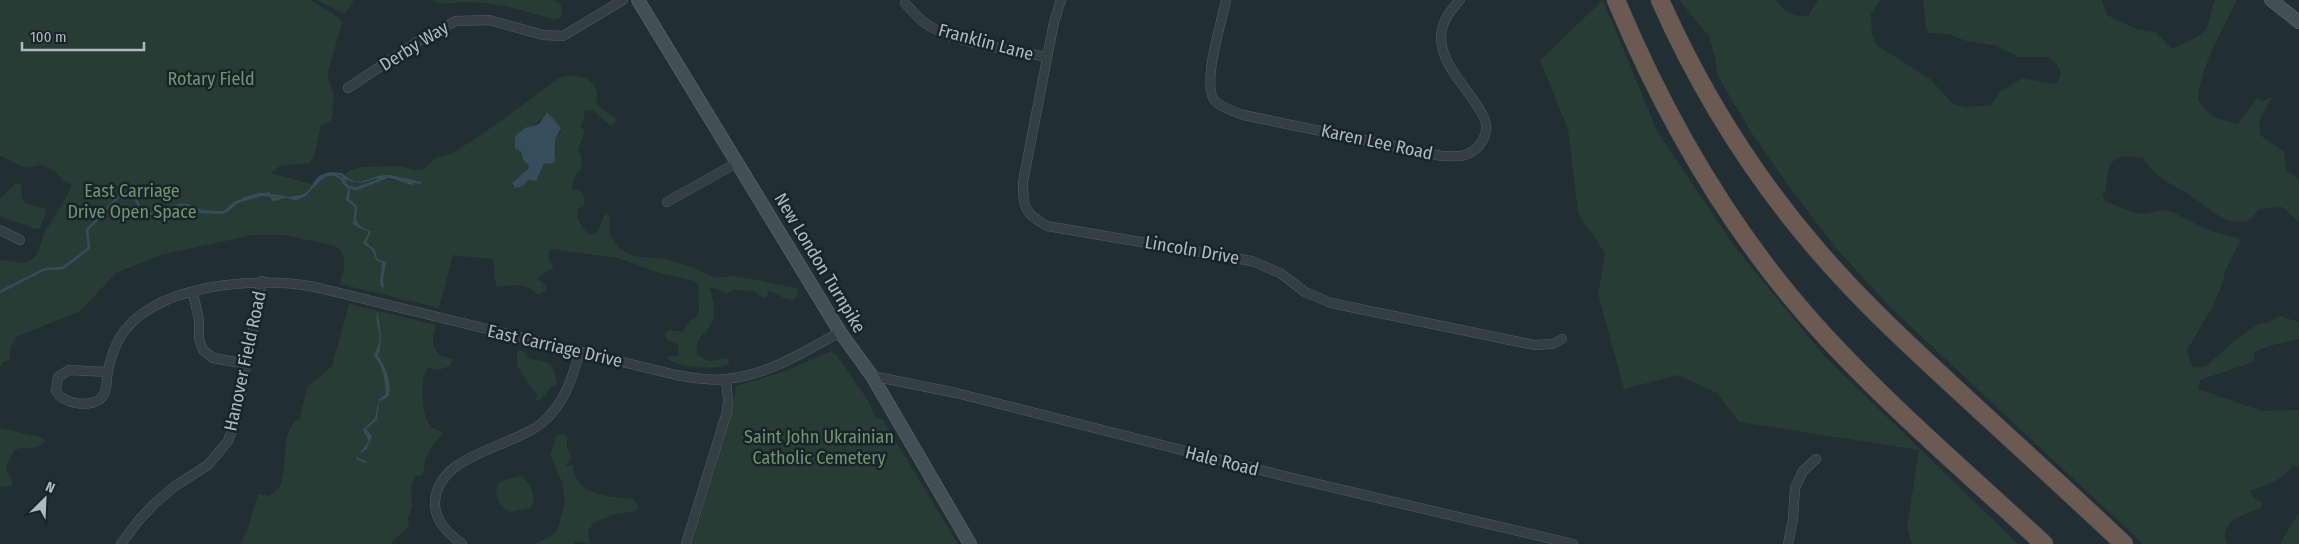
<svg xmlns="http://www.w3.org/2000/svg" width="2299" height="544" font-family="'Fira Sans Condensed',sans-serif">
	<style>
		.green { fill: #283c36; fill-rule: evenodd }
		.water { fill: #364e5a }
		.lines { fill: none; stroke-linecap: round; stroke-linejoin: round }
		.stream { stroke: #364e5a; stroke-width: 2.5 }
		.street-casing { stroke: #515d62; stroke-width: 10 }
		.secondary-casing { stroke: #515d62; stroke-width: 14 }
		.highway-casing { stroke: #3e4a4f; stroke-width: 19 }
		.street { stroke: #343f44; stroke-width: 9 }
		.secondary { stroke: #424f57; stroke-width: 12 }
		.highway { stroke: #6a5a51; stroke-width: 18 }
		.labels { text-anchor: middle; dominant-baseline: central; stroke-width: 5; stroke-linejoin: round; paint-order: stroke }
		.street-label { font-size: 18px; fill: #aebac1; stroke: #192429 }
		.park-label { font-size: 18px; fill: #709570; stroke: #192429 }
	</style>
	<rect width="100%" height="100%" fill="#212e34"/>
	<g class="green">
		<path d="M0,0H311L339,18L342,23L328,72V78L334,96L332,118L330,121L321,125L314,157L309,163L280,166L271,173L314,185C320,176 331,172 342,176L343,185L350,191L343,179L356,184L384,178L413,185V183C386,172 382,179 356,183L351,182L344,175L350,170L362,167L399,166L415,170L424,169L437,157L451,154L481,135L559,78C572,73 594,76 597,92C598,97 596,101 597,105L615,117L616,120L613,125H609L593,110L583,111L585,115L581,127L585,131L578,150L582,159L581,169C573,175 573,181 572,190H579L585,198L584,206L577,210C576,220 583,229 590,235C604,234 597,220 607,214L609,216L610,235L620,249L633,256L664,259L692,267L715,278L735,276L797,288L798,295L793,300C782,300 777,291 768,291L767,297L763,298L752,290L745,291L734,289L727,294L718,289L710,288C712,298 717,310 713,320C707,336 695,332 697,355L709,361L728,358L729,364C714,371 682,368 667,359L668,356H679L678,345L666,339L665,333L669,330L683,332L690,320L696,317L699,311L698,284L694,281L659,273L618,258L552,249L548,253L549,260L554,267L537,278L545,285L546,290L538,295C521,280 515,286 496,287L493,259L453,255L439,308L340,284C343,271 350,254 335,246L285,235H253L160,255L116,273L80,311L16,337L10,348V360L3,362L0,367V260C9,260 23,266 31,260C42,253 39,242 45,232C54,217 63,204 71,188V184L63,180L54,170L41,165L26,168L0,156ZM547,112L561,132L555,140L556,155L542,167L538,178L533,181L527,180L523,186L513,187L512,183L528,169L529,165L523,160L516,135C530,125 536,127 547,112Z"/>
		<path d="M317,0H354L345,14Z"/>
		<path d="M432,0H555L561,5L562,13L560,18L554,20C526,11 494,1 465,2C453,2 444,7 432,0Z"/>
		<path d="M1603,0L1657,131L1735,247L1826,358L2018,544H1912L1907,527L1919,450L1739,422L1717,393L1678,375L1624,389L1598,294L1605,253L1578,213L1568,129L1540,60Z"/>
		<path d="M1679,0H1776C1783,12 1794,17 1808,16L1818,0H1880L1871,13L1872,34L1876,45L1930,79L1953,104L1967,107L1991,105L2000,92L2022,78L2054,84L2058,81L2061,72L2057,65L2049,57H2019L1997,46L1966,41L1949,34L1930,33L1926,28L1923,0H2102L2107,15L2136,29L2155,32L2172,49C2185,42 2203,38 2208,24C2211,16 2211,8 2215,0H2237C2222,31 2201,65 2198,100C2210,118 2217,119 2238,124L2257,98L2263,101L2272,97L2259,122L2260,135L2284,152L2287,171L2299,179V222L2282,207L2260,209C2255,214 2250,222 2242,222C2220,222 2208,207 2191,196C2172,184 2154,177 2143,158C2111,153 2108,160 2106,191L2102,194L2105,201L2134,213L2145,214L2162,210L2172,212L2210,231L2241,239L2225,271L2223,282L2213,306L2187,350L2193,368L2206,366L2239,337L2257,325L2273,321L2279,316L2299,322V339L2269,346L2255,352L2253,362L2200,380L2198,389L2262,411L2299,410V467L2293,465C2283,481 2267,485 2250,491L2253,498L2262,502L2261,508C2245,514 2218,521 2227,544H2143L1890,307L1835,247L1788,185L1751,132L1718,76L1714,53L1709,36Z"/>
		<path d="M15,184H21L22,197L25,203L47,209L40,228L33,229C22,221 11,223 0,216V199Z"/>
		<path d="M349,304L436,325C432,338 431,344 439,355L453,359L450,366L438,370L428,368C419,377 422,417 430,426C432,429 437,430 441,431L442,435L433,445L425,459L423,475L416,476L411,487L412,507L408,518L409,526L390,544H240L248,528L258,494L269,496L280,487L284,469L286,438L294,422L300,418L307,387L332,366Z"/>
		<path d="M519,350L523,351L530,359C552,362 553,362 557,384L551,387L539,401L536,400L537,395L517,366V352Z"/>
		<path d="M830,352L836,354L869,402L876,418L883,420L958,544H692L730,420L736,386L785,371Z"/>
		<path d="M0,428L40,437L45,441C39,452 24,445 15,450C13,452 6,465 6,468L13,483L11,487L0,486Z"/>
		<path d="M564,434L567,436V448L572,458L566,464L567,466L573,464C573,496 610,497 634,499L638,506L635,511L616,514L593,523L588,532L590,544L575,541L573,544H535L551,536L557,531L565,503L562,482L550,454L557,435Z"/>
		<path d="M520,475C529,482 539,497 530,508L510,512C497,505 495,498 497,485L500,482Z"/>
		<path d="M2299,512V544H2280Z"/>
	</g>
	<g class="water">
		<path d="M547,112L561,128L555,140V161L553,163L544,164L536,181L528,180L523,186L515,188L512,183L528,169L529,165L523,160L521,152L515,148V136L525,128L539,124Z"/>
		<path d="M330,172L342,173C361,191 365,176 386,175C396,175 405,179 414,183L413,185C404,184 395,178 386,178C365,178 367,188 343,179L350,189L349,199L357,206L356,220L359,225L371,232L366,242L375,250L377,259L386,262L383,279L384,288L380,286L382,262L377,261L372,250L363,243L368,234V231L359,228L353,224L355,207L346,200L348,189L342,183V176C317,167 317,192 300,199C294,202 291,198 285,198C281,198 278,201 273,201L268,194L238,203L227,212L221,214L193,213L195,211H224L235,201L269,192L274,198C279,198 301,196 304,194C317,185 310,177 330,172Z"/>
		<path d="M377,311C380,326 383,341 378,356C385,365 392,383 389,395C387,399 382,399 379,402L377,420L366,429L372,436L366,450L359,454L357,458L367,461L366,463L357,460L356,458L369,441L363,430L375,418L379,399L386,394C385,380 384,367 374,356C377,349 381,340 379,331C377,324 376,319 377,311Z"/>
	</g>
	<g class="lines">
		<g class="stream">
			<path d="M404,179L420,183"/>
			<path d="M313,187C326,170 337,170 348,187L356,189L387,177"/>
			<path d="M243,199L260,194L284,197"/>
			<path d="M0,292L45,269L63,268L89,248L87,230L122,193C137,193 136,203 143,213C157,216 166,207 180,205C189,204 191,207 199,210C203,212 209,211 214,212"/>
		</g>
		<g class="street-casing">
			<g id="street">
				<path d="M1061,0L1054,22L1023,182C1023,207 1024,213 1047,226L1252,261L1280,273L1305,292L1331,303L1534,345L1553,344L1562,339"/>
				<path d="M1226,0C1222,21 1201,85 1215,101C1221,108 1234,111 1243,115L1442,156C1449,156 1459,157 1465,155C1480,150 1491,133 1484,118C1472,91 1441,68 1441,37C1441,22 1451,10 1460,0"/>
				<path d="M905,3C913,12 920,21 931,27C960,44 1013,50 1047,57"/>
				<path d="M348,88L426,36L456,21L489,20L543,35L563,36L623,0"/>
				<path d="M667,202L738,162"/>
				<path d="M0,230L20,240"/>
				<path d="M193,293L199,320V339L203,350L213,358L247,364"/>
				<path d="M107,372L69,370L58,377L56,391C62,404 93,409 102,397C108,390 106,379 108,371C110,360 114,349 119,339C151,283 258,276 315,287L676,375C693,378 710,381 726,379C768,375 804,352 840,332"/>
				<path d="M872,376L956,393L1284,476L1573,544"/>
				<path d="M121,544L139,520L154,504L175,486L208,465L228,441L236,419L262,281"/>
				<path d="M462,544C448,533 434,521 435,501C439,453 512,448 543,422C565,403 572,378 580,352"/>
				<path d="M686,544L727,412L728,400L726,379"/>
				<path d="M1788,544L1793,519L1795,488L1803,471L1816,459"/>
			</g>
		</g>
		<g class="secondary-casing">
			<g id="secondary">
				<path d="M638,0L840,332L872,376L970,544"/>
				<path d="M2271,0L2299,22"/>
			</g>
		</g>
		<g class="highway-casing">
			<g id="highway">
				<path d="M1616,0C1664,115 1725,222 1807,316C1879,398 1964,470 2044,544"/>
				<path d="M1660,0C1700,90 1754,177 1819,252C1863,303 1913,349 1963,395C2017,445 2071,494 2124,544"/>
			</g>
		</g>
		<use href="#street" class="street"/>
		<use href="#secondary" class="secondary"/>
		<use href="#highway" class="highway"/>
	</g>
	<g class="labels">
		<g class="street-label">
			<text transform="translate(986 42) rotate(15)">Franklin Lane</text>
			<text transform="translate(414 46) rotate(-32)">Derby Way</text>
			<text transform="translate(1377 142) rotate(12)">Karen Lee Road</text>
			<text transform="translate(1192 250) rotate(10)">Lincoln Drive</text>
			<text transform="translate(820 263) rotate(59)">New London Turnpike</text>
			<text transform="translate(555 346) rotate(13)">East Carriage Drive</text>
			<text transform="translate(245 361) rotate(-78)">Hanover Field Road</text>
			<text transform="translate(1222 461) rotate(14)">Hale Road</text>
		</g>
		<g class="park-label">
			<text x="211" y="79">Rotary Field</text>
			<text x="132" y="191">East Carriage<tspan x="132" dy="21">Drive Open Space</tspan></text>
			<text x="819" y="437">Saint John Ukrainian<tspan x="819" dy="21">Catholic Cemetery</tspan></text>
		</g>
	</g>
	<g transform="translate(45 499) rotate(24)" stroke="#192429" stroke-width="4" paint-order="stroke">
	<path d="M0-4L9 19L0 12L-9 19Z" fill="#aebac1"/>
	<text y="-8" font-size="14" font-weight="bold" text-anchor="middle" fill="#aebac1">N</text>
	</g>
	<path d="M22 42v8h122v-8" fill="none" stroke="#aebac1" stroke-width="2.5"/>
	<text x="30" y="42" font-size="15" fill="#aebac1" stroke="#192429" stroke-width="4" paint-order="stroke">100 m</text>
</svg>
